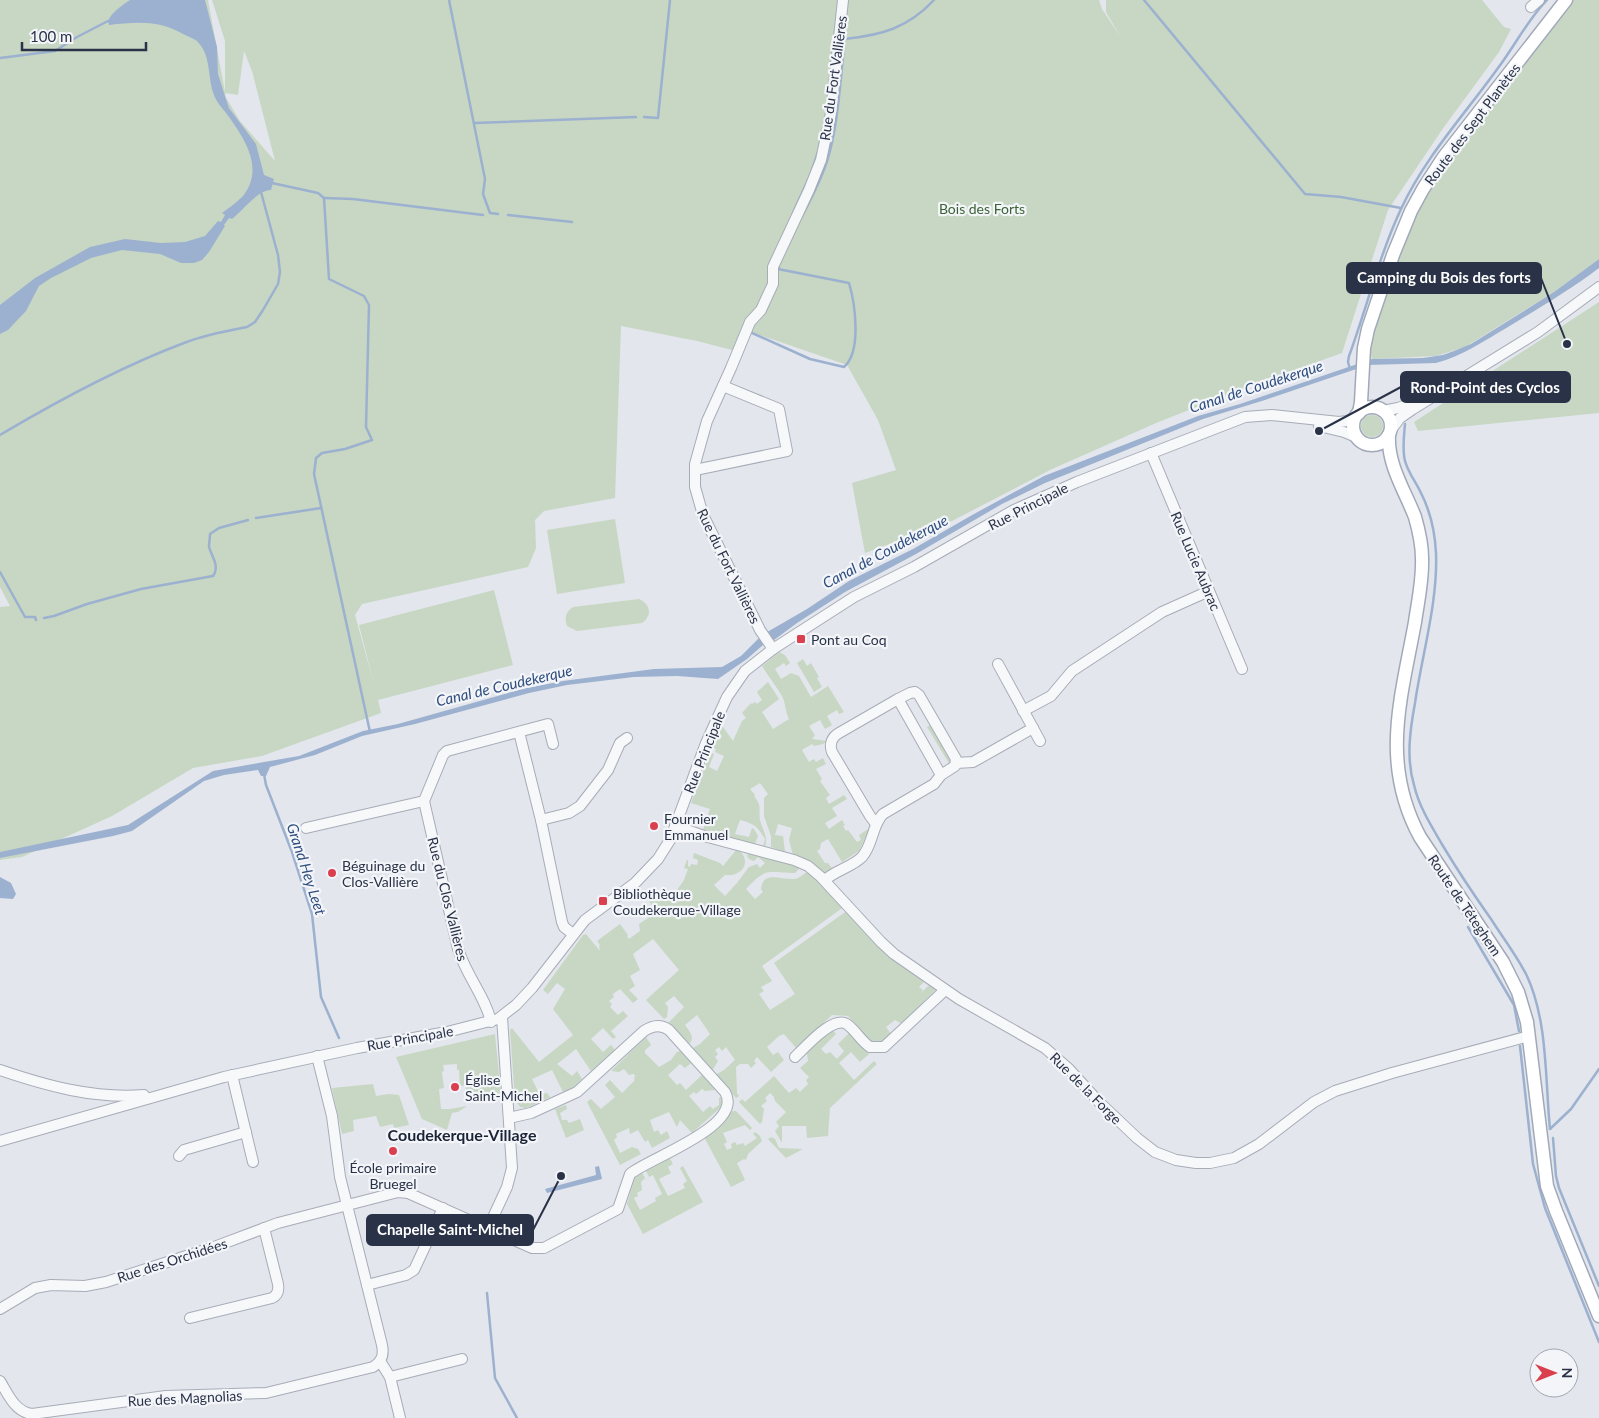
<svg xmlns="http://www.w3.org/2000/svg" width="1599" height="1418" font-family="Lato,sans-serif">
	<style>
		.green { fill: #c7d7c4; fill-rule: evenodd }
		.water { fill: #9cb1cf }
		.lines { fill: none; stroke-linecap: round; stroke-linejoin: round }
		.stream { stroke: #9cb1cf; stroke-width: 2.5 }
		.minor-casing { stroke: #a7acb7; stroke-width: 12 }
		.major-casing { stroke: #a1a9b9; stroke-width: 15 }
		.minor { stroke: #f6f8fa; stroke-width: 10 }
		.major { stroke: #fff; stroke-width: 12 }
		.poi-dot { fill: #da3f4d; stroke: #f3f5f9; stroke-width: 2 }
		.labels { text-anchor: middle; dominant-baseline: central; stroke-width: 4.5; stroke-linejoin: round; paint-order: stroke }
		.street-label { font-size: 14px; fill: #293247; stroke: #f3f5f9 }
		.park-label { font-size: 14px; fill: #3b6435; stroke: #f3f5f9 }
		.poi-label { font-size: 14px; fill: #293247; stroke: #f3f5f9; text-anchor: start }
		.water-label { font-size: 15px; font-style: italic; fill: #2f4e7f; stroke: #f3f5f9 }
		.quarter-label { font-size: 16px; font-weight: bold; fill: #1b2337; stroke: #f3f5f9 }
		.leader { fill: none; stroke: #293247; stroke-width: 2 }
		.callout-dot { fill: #293247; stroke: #f3f5f9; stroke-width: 2 }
		.callout { fill: #293247; stroke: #293247; stroke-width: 2 }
		.callout-label { font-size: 15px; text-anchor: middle; font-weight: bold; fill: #fff }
	</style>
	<rect width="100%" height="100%" fill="#e3e6ec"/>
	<g class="green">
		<path d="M0,0H208L225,92V41L212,0H1099L1102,9L1120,36L1106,12V0H1482L1504,27L1511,29L1499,52L1444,127L1388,210L1342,353L1247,387L1156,423L1050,470L952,521L865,553L852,483L896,470L878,420L847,365L748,331L732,350L697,341L621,326L615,498L544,511L535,520L536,548L528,567L362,604L355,615L374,684L359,625L494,590L513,665L378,700L381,713L262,756L193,768L112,816L22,857L0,860V607L10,606L0,587ZM244,51L252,71L275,161L240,121L225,96L226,93L238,95Z"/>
		<path d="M1573,0H1599V259L1554,292L1465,347L1436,356L1372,359C1365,338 1400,245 1411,223C1419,207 1428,191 1437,176Z"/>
		<path d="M1599,302V413L1418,431L1414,422Z"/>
		<circle cx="1372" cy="426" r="11"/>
		<path d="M615,519L625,583L557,594L547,530Z"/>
		<path d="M639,599C650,604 653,615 642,623L577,631L567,626C564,617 566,612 573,607Z"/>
		<path d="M779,652L785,655L790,663L786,666L784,663L775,669L781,679L791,673L799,676L811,697L828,686L844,712L839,714L837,710L827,716L832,725L825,729L820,720L809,726L815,735L812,739L827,741L823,744L814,746L812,744L802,750L809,762L814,759L816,762L823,758L826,764L816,769L822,779L820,781L830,795L826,798L829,804L844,795L847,799L832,808L837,816L825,823L829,829L842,820L845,825L843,826L846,831L848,830L857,842L861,840L859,835L870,828L859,851L842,862L828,839L821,843L820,849L817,851L825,863H828L832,868L824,873L811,862L793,855L789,840L792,828L778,824L775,835L783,836L785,852L771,847V836L764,816V798L768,794L760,783L750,789L755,795L754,796C763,808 758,808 760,820C763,832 768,834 765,848L763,847L765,839C757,826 755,824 740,820L735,834L749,837L752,828L754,829L758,836L755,844L703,830L710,809L691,803L710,752L714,754L709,767L717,771L724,756L715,752L716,749L712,748L721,724L733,741L742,721L746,718L742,713L751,703L752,704L755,702L757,704L762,700L757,692L768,682L779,699L762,712L773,729L789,719C785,711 786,704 782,696C776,686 768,676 762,666Z"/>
		<path d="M803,659L807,666L811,663L819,677L817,678L822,687L814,692L797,663Z"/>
		<path d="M932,724L952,761L950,765L927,727Z"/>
		<path d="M737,849C753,860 743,877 725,875L714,885L725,896L737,883L749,867L757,864L760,868L765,863L758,857L754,861L749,859L747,856L749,852L771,857L798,867L799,869L795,873C768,873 767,866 746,889L755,899L763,892L761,889C763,870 781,880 794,879C800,879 803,873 808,872L845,906L762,966L772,981L761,987L764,991L759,994L770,1010L795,994L774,963L848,910L925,981L919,987L923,990L921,993L930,984L937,988L902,1024L895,1020L886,1027L891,1034L881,1043H872L848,1016L832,1015L796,1048L784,1034L779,1036L767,1047L773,1055L778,1052L784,1060L771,1072L757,1057L754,1061L756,1063L751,1068L748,1064H740L736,1067L737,1093L739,1096L736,1098L715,1075L724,1070L735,1060L726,1047L722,1051L719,1047L715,1050L718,1054L715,1057L718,1061L712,1071L691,1049L700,1044L710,1034L697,1015L685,1025C690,1032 696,1038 688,1045L668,1023L684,1007L674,996L665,1003L668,1007L667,1017L664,1019L646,1000L679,970L653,939L633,954L640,970L630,976L635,986L629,990L638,999L633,1003L620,989L613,994L614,997L609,1001L612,1004L610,1007L618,1015L623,1011L628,1016L611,1031L616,1037L613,1039L603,1028L591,1039L603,1052L611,1045L615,1050L591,1071L576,1049L557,1064L572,1076L577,1071L582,1079L572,1088L563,1092L552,1070L532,1079L540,1095L547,1093L550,1097L526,1108L520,1107L515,1100L510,1030L512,1028L539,1062L573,1035L553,1009L565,989L557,983L548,994L543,990L583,935L586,934L600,951L599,946L600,945L597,941L620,924L628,935L627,936L629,939L640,931L639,924L657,912L643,893L656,900L659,897L664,901L670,891L675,893L684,880L688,869L684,868L687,860H688V866L690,867L691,864L697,865L698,860L693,858L694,853L720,863L723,866Z"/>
		<path d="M832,1029L836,1034L821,1049L826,1054L830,1052L837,1059L844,1051L838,1044L849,1033L868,1052L869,1054L860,1062L851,1052L839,1063L854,1080L874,1061L877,1064L830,1108L828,1136L807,1138L806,1126H782V1143L775,1131L779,1126L776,1122L786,1112L775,1101L774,1097L770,1093L765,1098L767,1101L761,1106L764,1109L762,1122L760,1124L739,1102L742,1099L745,1102L774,1076L789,1093L796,1088L800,1092L808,1084L806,1080L809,1077L800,1068L808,1061L807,1053Z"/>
		<path d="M495,1034L501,1095L466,1093V1085L460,1086L459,1070H457V1064L443,1065L444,1071L442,1072L444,1088L439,1089L441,1109H450L467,1106L458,1112L452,1113L447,1130L422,1119L396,1057Z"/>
		<path d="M646,1037L651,1045L645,1050V1053L659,1067L671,1060L677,1052L680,1051L691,1063L685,1068L680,1064L668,1075L677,1085L680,1083L686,1090L702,1075L715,1090L705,1091L702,1089L696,1094L694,1092L689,1096L703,1112L710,1106L713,1109L719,1105V1098L721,1097L722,1103L720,1108L692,1133L680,1120L677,1127L669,1112L650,1120L654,1132L658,1130L661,1135L667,1131L670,1138L652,1148L648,1140L645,1142L638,1130L630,1134L629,1128L616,1134L617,1137L614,1140L620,1153L632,1147L638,1149L641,1154L620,1165L587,1102L591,1099L601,1109L615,1097L605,1085L610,1080L622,1093L634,1081L635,1075L633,1074L629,1075L624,1069L619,1072L611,1071Z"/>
		<path d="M373,1084L376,1096L389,1094L399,1095L409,1125L394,1128L393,1124L380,1127L376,1116L353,1120L354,1131L342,1134L332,1088Z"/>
		<path d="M566,1105L567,1109L560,1113L562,1120H567L569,1123L580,1119L584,1130L566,1138L555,1109Z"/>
		<path d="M733,1111H736L752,1128L750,1130L745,1125L723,1133L727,1142L724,1144L727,1150L732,1148L731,1144L735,1142L737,1145L743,1143L745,1146L757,1138L753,1134L755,1132L760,1136L762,1141L748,1154L746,1160L744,1159L737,1163L745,1180L731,1187L704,1137Z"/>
		<path d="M771,1137L775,1139L779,1148L803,1149L786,1158L768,1139Z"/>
		<path d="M669,1157L673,1164L668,1167L671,1173L659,1179L668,1196L685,1188L683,1184L687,1181L680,1168L683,1166L703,1202L643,1234L627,1204L636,1174L641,1171L645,1178L641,1182L642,1190L637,1193L638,1196L634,1198L640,1210L656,1201L655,1198L662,1194L653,1175L649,1177L645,1169Z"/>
	</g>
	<g class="water">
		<path d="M130,0H205L217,47L218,74L223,90L229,108L256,144L264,175L274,179L271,190C259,189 242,211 232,219L229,218L224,225L225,226L209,252L202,260L194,263H181L160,254L122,250L91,258L51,278L39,286L26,311L8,330L0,334V305L35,278L90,247L125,239L161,243L185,242L205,236L218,221L221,222L225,215L222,213C229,208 237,202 243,196C264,169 246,141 229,117C224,109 217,104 214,95C207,77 212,56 197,41C193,38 187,36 183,34C158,20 137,22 109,25L108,21C112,12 121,6 130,0Z"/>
		<path d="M1599,259V268C1570,290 1539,308 1508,327C1485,340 1463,356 1436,363L1368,365L1265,400L1203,419L1045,483L1002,504L916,554L845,592L797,623L774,640L763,645L747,659L718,679L677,676L634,677L567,685L529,693L415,724L362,736L315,755L270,767L266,776H261L258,770L224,775L204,781L132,831L113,836L0,858V852L128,825L213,771L299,756L363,731L398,724L522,689L563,681L654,669L722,667L741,656L759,638L769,631L807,609L849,581L913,549L974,514L1044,476L1198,416L1240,404L1372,359L1423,358L1443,355L1454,351L1471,344L1508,321L1554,292Z"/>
		<path d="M0,877L11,883L16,894L13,899L0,898Z"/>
		<path d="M599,1166L602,1179L547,1193L545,1189L596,1175L595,1167Z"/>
	</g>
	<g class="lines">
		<g class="stream">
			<path d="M449,0L485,179L483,194L490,213L498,214"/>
			<path d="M1144,0L1305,194L1341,197L1401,208"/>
			<path d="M0,58L55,51L77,37L108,21"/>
			<path d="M644,117L658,118L670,0"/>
			<path d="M475,123L636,117"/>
			<path d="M812,170L818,152"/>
			<path d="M272,183L318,193L324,198L329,279L364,296L369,305L366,427L372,440L345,449L322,453L316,458L314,474L370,732"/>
			<path d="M324,198L353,199L483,215"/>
			<path d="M793,213L808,180"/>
			<path d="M508,215L572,222"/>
			<path d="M801,218C811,199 822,179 828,158C839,120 840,79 845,39C882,35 908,28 934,0"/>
			<path d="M750,332L810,359L844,367C862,352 855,303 849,283L778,269L779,268"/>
			<path d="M1350,369L1348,362L1349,356C1367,307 1379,256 1401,209C1425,157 1465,114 1498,68C1516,44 1526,22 1547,0"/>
			<path d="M1405,424C1404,436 1402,449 1405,461C1408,472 1415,481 1420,491C1430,510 1435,533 1436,553C1438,602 1422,655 1415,703C1410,730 1406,758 1414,785C1419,807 1432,827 1443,846C1458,871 1474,895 1491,919C1503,938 1517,956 1527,976C1548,1022 1545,1079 1550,1129"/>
			<path d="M0,435C59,400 120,367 184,343C204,335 226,331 247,327L255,322L263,310L278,284L280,272L278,255L261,192"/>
			<path d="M256,518L321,508"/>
			<path d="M0,572L25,617H35L36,620"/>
			<path d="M44,618L54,616L87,604L141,589L213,576C220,566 212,557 209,547C209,543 210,538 210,534L219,528L248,520"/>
			<path d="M264,774L266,785L292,852L312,914L321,997L339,1038"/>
			<path d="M1468,927L1514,1005L1519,1031"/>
			<path d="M1520,1046L1533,1164L1545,1208L1599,1342"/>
			<path d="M1550,1129L1571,1109L1599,1069"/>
			<path d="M1553,1138L1556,1176L1559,1188L1599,1286"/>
			<path d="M487,1293L495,1378L517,1418"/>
		</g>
		<g class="minor-casing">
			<g id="minor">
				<path d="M1531,7L1539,0"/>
				<path d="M1383,411L1398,408L1414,402"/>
				<path d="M1319,426L1344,432L1356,437"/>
				<path d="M1391,430L1400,418L1413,409L1538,332L1599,287"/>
				<path d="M1151,453L1242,669"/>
				<path d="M695,470L787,451L779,409L723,386"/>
				<path d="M773,649L760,630L703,515L695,487V464L707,421L731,368L750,322L761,310L766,299L773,284V267L809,190L821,160L831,113L843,0"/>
				<path d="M998,664L1040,741"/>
				<path d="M1023,711L1051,696L1072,671L1162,612L1209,591"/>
				<path d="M519,732L541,820L562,922L564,927L573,934"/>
				<path d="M956,763L973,762L1033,728"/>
				<path d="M541,820L569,813L580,806L608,770L620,743L627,738"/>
				<path d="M876,824L870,816L832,752C829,744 832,737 839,733L898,699"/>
				<path d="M675,826L704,836L794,860L808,866L821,877L881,942L894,954L959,999L1045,1048L1069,1069L1099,1102L1137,1138L1155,1152L1176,1160L1196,1163H1210L1234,1158L1259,1144L1314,1102L1335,1091L1392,1073L1529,1036"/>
				<path d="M306,828L424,801"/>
				<path d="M825,880C836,870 852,867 862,857C873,845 872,825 883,814L934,784L941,775L955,766L956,759L919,695L915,692L910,693L898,699L941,775"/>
				<path d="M491,1022C486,998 466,975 458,949L424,801L443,755L447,751L548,724L553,744"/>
				<path d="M795,1057C805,1048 834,1013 848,1025C856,1031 861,1041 870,1047H884L945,990"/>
				<path d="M0,1070C47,1086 94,1099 144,1095"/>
				<path d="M232,1075L253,1162"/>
				<path d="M0,1141L224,1077L357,1048L447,1032L498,1019L516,1005L532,988L585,920L635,883L658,859L670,840L706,743L727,697L745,671L773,649L854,597L914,567L1014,510L1077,482L1245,417L1272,415L1339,422L1347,421L1355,417"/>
				<path d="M179,1156L184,1150L246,1132"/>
				<path d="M488,1228L507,1187L512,1168L502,1017"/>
				<path d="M367,1285L406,1275L414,1270L443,1208"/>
				<path d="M0,1309L35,1288L51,1285L85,1286L106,1282L214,1247L278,1223L398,1192L408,1193L532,1248H544L618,1209L630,1174C649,1158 745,1126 725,1092L669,1030C661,1024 653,1025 644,1031L577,1092L531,1113L509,1118"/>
				<path d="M190,1318L272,1298C278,1295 279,1290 278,1284L264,1228"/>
				<path d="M380,1361L390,1377L400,1418"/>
				<path d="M390,1377L462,1359"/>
				<path d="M0,1381C8,1394 15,1412 32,1414L166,1396L266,1393L373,1367C382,1362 384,1355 382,1345L340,1177L332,1116L317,1056"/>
			</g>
		</g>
		<g class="major-casing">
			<g id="major">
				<circle cx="1372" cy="426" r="19"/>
				<path d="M1359,413L1361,402L1364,348L1368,329L1393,255L1411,211L1423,189L1443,158L1566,0"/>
				<path d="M1389,435C1387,464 1405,491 1415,517C1419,531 1422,544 1422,558C1423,580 1418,601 1415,622C1401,699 1380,763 1420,837L1503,962L1518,992L1527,1022L1547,1186L1556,1211L1599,1316"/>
			</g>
		</g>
		<use href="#minor" class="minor"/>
		<use href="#major" class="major"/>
	</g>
	<g class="poi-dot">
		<rect x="796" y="634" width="10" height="10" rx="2.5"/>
		<circle cx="654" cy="826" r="5"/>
		<circle cx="332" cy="873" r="5"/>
		<rect x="598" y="896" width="10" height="10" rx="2.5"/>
		<circle cx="455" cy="1087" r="5"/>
		<circle cx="393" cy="1151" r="5"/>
	</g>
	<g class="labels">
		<g class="street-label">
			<text transform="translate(833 78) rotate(-82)">Rue du Fort Vallières</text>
			<text transform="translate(1472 124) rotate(-53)">Route des Sept Planètes</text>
			<text transform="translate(1028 506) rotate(-27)">Rue Principale</text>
			<text transform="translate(1196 561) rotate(67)">Rue Lucie Aubrac</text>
			<text transform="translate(729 566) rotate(64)">Rue du Fort Vallières</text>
			<text transform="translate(704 752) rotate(-68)">Rue Principale</text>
			<text transform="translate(448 899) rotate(76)">Rue du Clos Vallières</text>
			<text transform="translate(1465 905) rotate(56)">Route de Téteghem</text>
			<text transform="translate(410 1038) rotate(-10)">Rue Principale</text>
			<text transform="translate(1086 1088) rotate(45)">Rue de la Forge</text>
			<text transform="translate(172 1260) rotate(-18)">Rue des Orchidées</text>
			<text transform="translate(185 1398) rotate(-3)">Rue des Magnolias</text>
		</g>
		<g class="park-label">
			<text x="982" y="208">Bois des Forts</text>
		</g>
		<g class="poi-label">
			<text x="811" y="639">Pont au Coq</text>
			<text x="664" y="818">Fournier<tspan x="664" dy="16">Emmanuel</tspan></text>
			<text x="342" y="865">Béguinage du<tspan x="342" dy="16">Clos-Vallière</tspan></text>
			<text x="613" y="893">Bibliothèque<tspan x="613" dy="16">Coudekerque-Village</tspan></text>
			<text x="465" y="1079">Église<tspan x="465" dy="16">Saint-Michel</tspan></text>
			<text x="393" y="1167" text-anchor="middle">École primaire<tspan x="393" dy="16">Bruegel</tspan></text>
		</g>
		<g class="water-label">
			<text transform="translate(1256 386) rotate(-18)">Canal de Coudekerque</text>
			<text transform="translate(885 551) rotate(-28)">Canal de Coudekerque</text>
			<text transform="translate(504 685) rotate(-13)">Canal de Coudekerque</text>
			<text transform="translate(307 869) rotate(72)">Grand Hey Leet</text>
		</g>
		<g class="quarter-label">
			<text x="462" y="1134">Coudekerque-Village</text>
		</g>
	</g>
	<path class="leader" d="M1567 344L1541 278M1319 431L1401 387M561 1176L533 1230"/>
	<g class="callout-dot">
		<circle cx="1567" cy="344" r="5"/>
		<circle cx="1319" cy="431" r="5"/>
		<circle cx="561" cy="1176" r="5"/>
	</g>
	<g class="callout">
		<rect x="1347" y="263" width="194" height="30" rx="5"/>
		<rect x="1401" y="372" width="169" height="30" rx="5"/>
		<rect x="367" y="1215" width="166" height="30" rx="5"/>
	</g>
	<g class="callout-label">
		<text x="1444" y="283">Camping du Bois des forts</text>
		<text x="1485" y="393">Rond-Point des Cyclos</text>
		<text x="450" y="1235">Chapelle Saint-Michel</text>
	</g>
	<g transform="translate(1554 1373) rotate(90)"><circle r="24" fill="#f3f5f9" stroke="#a2a7b2"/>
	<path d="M0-4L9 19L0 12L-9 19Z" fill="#da3f4d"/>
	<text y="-8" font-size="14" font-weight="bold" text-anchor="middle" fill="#293247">N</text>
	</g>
	<path d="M22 42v8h124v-8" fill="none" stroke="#293247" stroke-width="2.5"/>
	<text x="30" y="42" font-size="15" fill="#293247" stroke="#f3f5f9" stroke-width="4" paint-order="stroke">100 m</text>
</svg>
